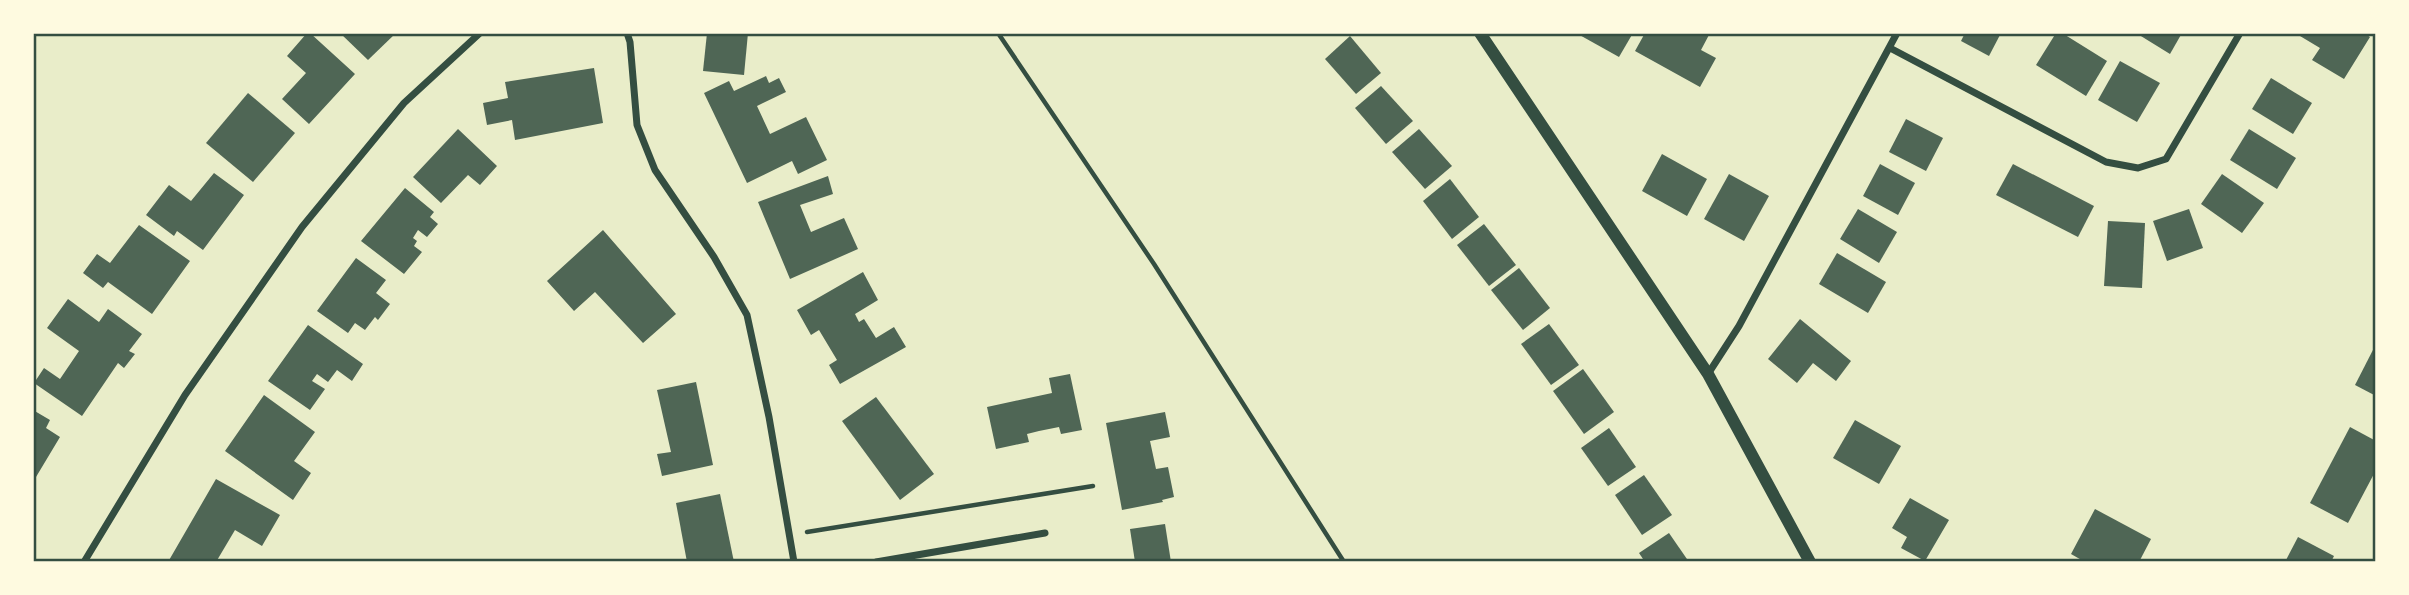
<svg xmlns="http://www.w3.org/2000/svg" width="2409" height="595" font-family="'Space Grotesk',sans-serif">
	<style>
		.building { fill: #4f6655 }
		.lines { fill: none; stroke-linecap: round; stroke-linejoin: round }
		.path { stroke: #344e41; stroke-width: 4.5 }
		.minor { stroke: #344e41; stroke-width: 7 }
		.tertiary { stroke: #344e41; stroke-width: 12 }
		.neatline { fill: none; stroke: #344e41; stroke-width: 2.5 }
	</style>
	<rect width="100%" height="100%" fill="#e9edc9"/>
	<g class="building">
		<path d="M307,33H310L355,74L309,124L282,99L306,73L287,56Z"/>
		<path d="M340,33H396L368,60Z"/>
		<path d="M707,33H748L744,75L703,71Z"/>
		<path d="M1576,33H1633L1619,57Z"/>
		<path d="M1645,33H1710L1701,50L1716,58L1700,87L1635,51Z"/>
		<path d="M1965,33H2001L1989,56L1961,41Z"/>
		<path d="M2056,33H2062L2107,61L2086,96L2036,65Z"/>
		<path d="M2136,33H2182L2170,54Z"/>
		<path d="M2302,33H2364L2370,37L2344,79L2312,60L2320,48L2300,36Z"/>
		<path d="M1350,36L1381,73L1356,94L1325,59Z"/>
		<path d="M2120,61L2160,83L2137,122L2098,100Z"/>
		<path d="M594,68L603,123L515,140L512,120L487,125L483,103L508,98L505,82Z"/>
		<path d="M766,76L769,83L779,78L786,92L757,106L770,134L806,117L827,160L798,174L792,161L747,183L704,93L729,81L734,91Z"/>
		<path d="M2271,78L2312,103L2293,134L2252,109Z"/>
		<path d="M1381,86L1413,121L1386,144L1355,108Z"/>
		<path d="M248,93L295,133L253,182L206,143Z"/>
		<path d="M1906,119L1943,138L1926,171L1889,152Z"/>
		<path d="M458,129L497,166L480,185L468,175L441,203L413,177Z"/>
		<path d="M1419,129L1452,166L1425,189L1392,152Z"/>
		<path d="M2249,129L2296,158L2277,189L2230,160Z"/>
		<path d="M1662,154L1707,179L1687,216L1642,191Z"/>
		<path d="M1880,164L1915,183L1898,215L1863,196Z"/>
		<path d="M2013,164L2094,206L2078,237L1996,195Z"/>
		<path d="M214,173L244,195L203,250L177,231L174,236L146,215L169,185L191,201Z"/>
		<path d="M1729,174L1769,196L1744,241L1704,219Z"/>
		<path d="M2222,174L2264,203L2242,233L2201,204Z"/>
		<path d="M828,176L833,194L800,205L811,232L844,218L858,249L790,279L758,202Z"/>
		<path d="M1450,179L1479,217L1452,239L1423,201Z"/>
		<path d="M405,188L434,212L430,217L438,224L427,237L418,230L413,238L417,241L414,246L422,252L404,274L361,241Z"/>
		<path d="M1858,209L1897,232L1879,263L1840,239Z"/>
		<path d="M2189,209L2203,248L2167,261L2153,221Z"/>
		<path d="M2108,221L2145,223L2142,288L2104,286Z"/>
		<path d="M1484,224L1516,265L1489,286L1457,245Z"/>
		<path d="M139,225L190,261L152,314L108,282L103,288L83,273L97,254L110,263Z"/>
		<path d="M603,230L676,314L643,343L595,292L574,311L547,281Z"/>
		<path d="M1837,253L1886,282L1868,313L1819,284Z"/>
		<path d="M356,258L386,280L376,293L390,304L378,320L375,317L365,330L355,323L348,333L317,311Z"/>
		<path d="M1519,268L1550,308L1523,330L1491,290Z"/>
		<path d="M863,272L878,300L855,314L859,322L864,319L876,338L894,327L906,347L840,384L829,365L837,360L819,330L811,335L797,310Z"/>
		<path d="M68,299L99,322L108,309L142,334L129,351L135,354L124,368L118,363L82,416L34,383L44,368L60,379L79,351L47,328Z"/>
		<path d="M1800,319L1851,361L1836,381L1813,363L1797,383L1768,359Z"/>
		<path d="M1549,324L1579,365L1551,385L1521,344Z"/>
		<path d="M308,325L363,364L352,381L337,370L328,382L317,374L312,381L325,389L310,410L268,381Z"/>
		<path d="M2376,344V396L2355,385Z"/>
		<path d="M1583,369L1614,412L1584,434L1553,391Z"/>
		<path d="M1070,374L1082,430L1061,434L1059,427L1039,431L1027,434L1029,442L996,449L987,407L1052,393L1049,378Z"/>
		<path d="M696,382L713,465L662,476L657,454L671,452L657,390Z"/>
		<path d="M264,395L315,432L294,461L311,473L293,500L225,451Z"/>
		<path d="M876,397L934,474L900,500L842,421Z"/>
		<path d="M33,410L50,420L46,428L60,437L33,482Z"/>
		<path d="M1165,412L1170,437L1150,441L1156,469L1168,467L1174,497L1162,500L1163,502L1122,510L1106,423Z"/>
		<path d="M1855,420L1901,446L1879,484L1833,458Z"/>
		<path d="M2350,427L2376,441V470L2348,523L2310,503Z"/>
		<path d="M1609,428L1636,467L1608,486L1581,448Z"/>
		<path d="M1644,475L1672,515L1642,535L1615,495Z"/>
		<path d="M216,479L280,515L262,546L235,530L216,562H168Z"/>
		<path d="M720,494L734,562H687L676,503Z"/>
		<path d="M1910,498L1949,520L1925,561L1901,548L1907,537L1892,528Z"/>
		<path d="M2095,509L2151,539L2139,562H2085L2071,554Z"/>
		<path d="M1165,524L1171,562H1135L1130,529Z"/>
		<path d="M1669,533L1689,562H1645L1639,553Z"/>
		<path d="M2298,537L2334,556L2331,562H2285Z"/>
	</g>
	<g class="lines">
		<g class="path">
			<path d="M998,33L1154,264L1344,562"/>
			<path d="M807,532L1093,486"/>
		</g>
		<g class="minor">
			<path d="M627,33L630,42L637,125L655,170L714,257L747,315L769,417L794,562"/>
			<path d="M1890,48L2106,162L2138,168L2166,159L2240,33"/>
			<path d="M1708,374L1739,326L1897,33"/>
			<path d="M84,562L185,395L302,227L404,103L480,33"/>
			<path d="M876,562L1045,533"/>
		</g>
		<path class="tertiary" d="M1480,33L1708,374L1810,562"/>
	</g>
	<rect width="2409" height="595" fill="none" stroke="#fefae0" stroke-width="70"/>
	<rect x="35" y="35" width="2339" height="525" class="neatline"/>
</svg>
